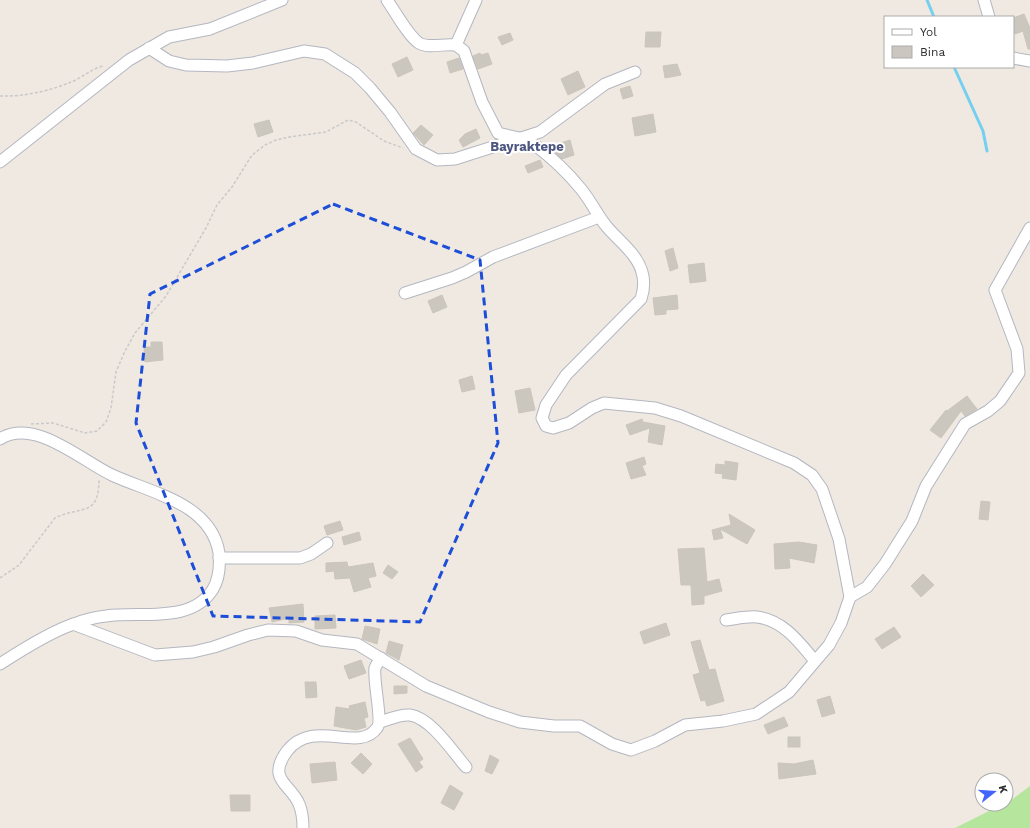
<svg xmlns="http://www.w3.org/2000/svg" width="1030" height="828" font-family="'Work Sans',sans-serif">
	<style>
		.green { fill: #b6e59e }
		.lines { fill: none; stroke-linecap: round; stroke-linejoin: round }
		.stream { stroke: #75cff0; stroke-width: 3 }
		.building { fill: #cbc7bf; stroke: #cbc5ba }
		.minor-casing { stroke: #b4b7c1; stroke-width: 13 }
		.path { stroke: #c9c9c9; stroke-width: 1.5; stroke-dasharray: 3 2; stroke-linecap: butt }
		.minor { stroke: #fff; stroke-width: 11 }
		.marked { fill: none; stroke: #1d4ed8; stroke-width: 3; stroke-dasharray: 8 5; stroke-linejoin: round }
		.labels { text-anchor: middle; dominant-baseline: central; stroke-width: 4; stroke-linejoin: round; paint-order: stroke }
		.quarter-label { font-size: 13px; font-weight: bold; fill: #4d5680; stroke: #fff }
	</style>
	<rect width="100%" height="100%" fill="#efe9e1"/>
	<path class="green" d="M1030,786V828H955L1003,804H1006Z"/>
	<g class="lines">
		<g class="stream">
			<path d="M927,0L934,17"/>
			<path d="M954,67L983,131L987,151"/>
		</g>
	</g>
	<g class="building">
		<path d="M1024,14L1030,28V49H1028L1023,31L1015,34L1013,30V18Z"/>
		<path d="M646,32H661L660,47H645Z"/>
		<path d="M510,33L513,40L502,45L498,37Z"/>
		<path d="M480,53L481,55L488,53L492,64L478,69L473,56Z"/>
		<path d="M407,57L413,70L398,77L392,64Z"/>
		<path d="M459,58L463,69L450,73L447,62Z"/>
		<path d="M677,64L681,75L665,78L663,66Z"/>
		<path d="M578,71L585,87L568,95L561,79Z"/>
		<path d="M630,86L633,96L623,99L620,89Z"/>
		<path d="M653,114L656,132L635,136L632,118Z"/>
		<path d="M269,120L273,132L258,137L254,124Z"/>
		<path d="M421,125L433,135L424,145L413,133Z"/>
		<path d="M476,129L480,138L463,147L459,140L465,134Z"/>
		<path d="M570,140L574,155L562,159L553,150L551,146Z"/>
		<path d="M540,160L543,167L528,173L525,166Z"/>
		<path d="M673,248L678,268L670,271L665,251Z"/>
		<path d="M704,263L706,281L690,283L688,265Z"/>
		<path d="M442,295L447,307L433,313L428,301Z"/>
		<path d="M677,295L678,309L666,310V314L655,315L653,298Z"/>
		<path d="M151,342H162L163,360L145,362L144,347H151Z"/>
		<path d="M472,376L475,389L462,392L459,380Z"/>
		<path d="M530,388L535,410L519,413L515,391Z"/>
		<path d="M967,396L977,409L965,416L961,411L941,438L930,430L946,410L947,411Z"/>
		<path d="M642,419L643,422L665,426L662,445L648,442L650,428L630,435L626,425Z"/>
		<path d="M644,457L646,464L642,466L646,475L631,479L626,463Z"/>
		<path d="M725,461L738,463L736,480L722,478L723,474L715,473L716,464L725,465Z"/>
		<path d="M981,501L990,502L988,520L979,519Z"/>
		<path d="M729,514L755,530L747,544L720,529L723,538L714,540L712,530L731,525Z"/>
		<path d="M340,521L343,530L327,535L324,526Z"/>
		<path d="M359,532L361,540L344,545L342,537Z"/>
		<path d="M799,542L817,545L814,563L789,558L790,568L775,569L774,544Z"/>
		<path d="M704,548L707,582L719,579L722,591L704,596V604L692,605L691,585H681L678,549Z"/>
		<path d="M347,562L348,567L373,563L376,576L368,578L371,587L354,592L350,578L335,579L334,571L326,572V563Z"/>
		<path d="M388,565L398,572L392,579L383,573Z"/>
		<path d="M923,574L934,585L921,597L911,586Z"/>
		<path d="M303,604L304,622L289,623V618L272,622L269,608Z"/>
		<path d="M335,615L336,628L315,629V616Z"/>
		<path d="M666,623L670,635L644,644L640,632Z"/>
		<path d="M365,626L380,629L377,644L362,639Z"/>
		<path d="M894,627L901,637L882,649L875,639Z"/>
		<path d="M700,640L709,670L715,669L724,701L707,706L705,700L701,701L693,675L700,673L691,642Z"/>
		<path d="M389,641L403,645L399,660L386,653Z"/>
		<path d="M361,660L366,673L349,679L344,666Z"/>
		<path d="M305,682H316L317,697L306,698Z"/>
		<path d="M394,686H407V693L394,694Z"/>
		<path d="M830,696L835,713L822,717L817,700Z"/>
		<path d="M365,702L368,717L364,718L366,727L356,730L334,726L336,707L350,709L349,706Z"/>
		<path d="M784,717L788,726L768,734L764,725Z"/>
		<rect x="788" y="737" width="12" height="10"/>
		<path d="M410,738L423,759L419,762L423,767L416,772L398,744Z"/>
		<path d="M361,753L372,764L363,774L351,763Z"/>
		<path d="M490,755L499,760L492,774L485,771Z"/>
		<path d="M813,760L816,774L779,779L778,763L794,764Z"/>
		<path d="M335,762L337,780L312,783L310,764Z"/>
		<path d="M450,785L463,793L454,810L441,803Z"/>
		<path d="M230,795H250V811H231Z"/>
	</g>
	<g class="lines">
		<g class="minor-casing">
			<g id="minor">
				<path d="M387,0C394,10 409,37 419,43C429,49 445,43 456,45L464,51L482,102L498,133C510,137 525,137 535,145C551,157 568,173 581,189C591,201 597,215 607,227C619,241 637,254 642,272C645,282 644,290 641,299L566,375L546,405L542,418L546,426L553,428L569,423L592,408L604,403L655,408L681,416L794,463L812,475L822,489L839,539L850,597"/>
				<path d="M984,0L989,17"/>
				<path d="M456,45L476,0"/>
				<path d="M149,48L169,61L186,65L227,66L253,63L304,51L325,54L355,73L370,88L390,112L416,149L437,160L455,159L540,132L605,84L635,72"/>
				<path d="M1013,58L1030,61"/>
				<path d="M0,162L129,60L169,37L210,29L282,0"/>
				<path d="M405,293L452,278L466,272L493,257L599,217"/>
				<path d="M0,439C34,417 82,461 112,475C151,493 211,503 219,553C220,564 219,579 213,589C192,624 140,611 106,616C96,617 84,620 74,624C52,631 20,651 0,664"/>
				<path d="M219,558H300L311,554L327,543"/>
				<path d="M726,620C735,619 747,616 757,617C783,620 799,642 815,661"/>
				<path d="M73,624L155,655L193,652L214,647L248,635L268,630L296,631L322,640L357,644L426,686L489,712L520,722L554,726H580L612,744L631,750L655,741L685,725L723,721L756,714L789,692L829,645L841,623L850,597L867,587L885,564L912,521L926,486L965,424L988,411L1000,401L1019,373L1017,349L995,290L1030,228"/>
				<path d="M380,722C390,719 400,714 410,715C431,718 453,752 466,767"/>
				<path d="M303,828C303,820 302,811 299,804C291,784 266,780 287,751C314,717 358,754 377,728C383,721 373,682 375,668C376,665 379,661 381,658"/>
			</g>
		</g>
		<g class="path">
			<path d="M0,96C22,97 50,91 71,82C82,78 92,68 104,66"/>
			<path d="M31,424L53,423L85,433L97,431L106,422L111,408L116,372L125,351L135,333L166,296L206,228L217,205L232,187L252,155L265,145L276,140L289,137L326,132L348,120L356,122L384,141L403,148"/>
			<path d="M0,578L19,565L55,518C81,505 99,518 99,479"/>
		</g>
		<use href="#minor" class="minor"/>
	</g>
	<path class="marked" d="M333,204L480,260L498,443L420,622L213,616L136,423L150,294Z"/>
	<g class="labels">
		<g class="quarter-label">
			<text x="527" y="146">Bayraktepe</text>
		</g>
	</g>
	<rect x="884" y="16" width="130" height="52" fill="#ffffff" stroke="#ababab"/>
	<rect x="892" y="29" width="20" height="6" fill="#ffffff" stroke="#ababab"/>
	<text x="920" y="36" font-size="12" fill="#2e2e2e">Yol</text>
	<rect x="892" y="46" width="20" height="12" fill="#cbc7bf" stroke="#ababab"/>
	<text x="920" y="56" font-size="12" fill="#2e2e2e">Bina</text>
	<g transform="translate(994 792) rotate(73)"><circle r="19" fill="#ffffff" stroke="#ababab"/>
	<path d="M0-3L7 15L0 10L-7 15Z" fill="#4264fb"/>
	<text y="-6" font-size="11" font-weight="bold" text-anchor="middle" fill="#2e2e2e">K</text>
	</g>
</svg>
